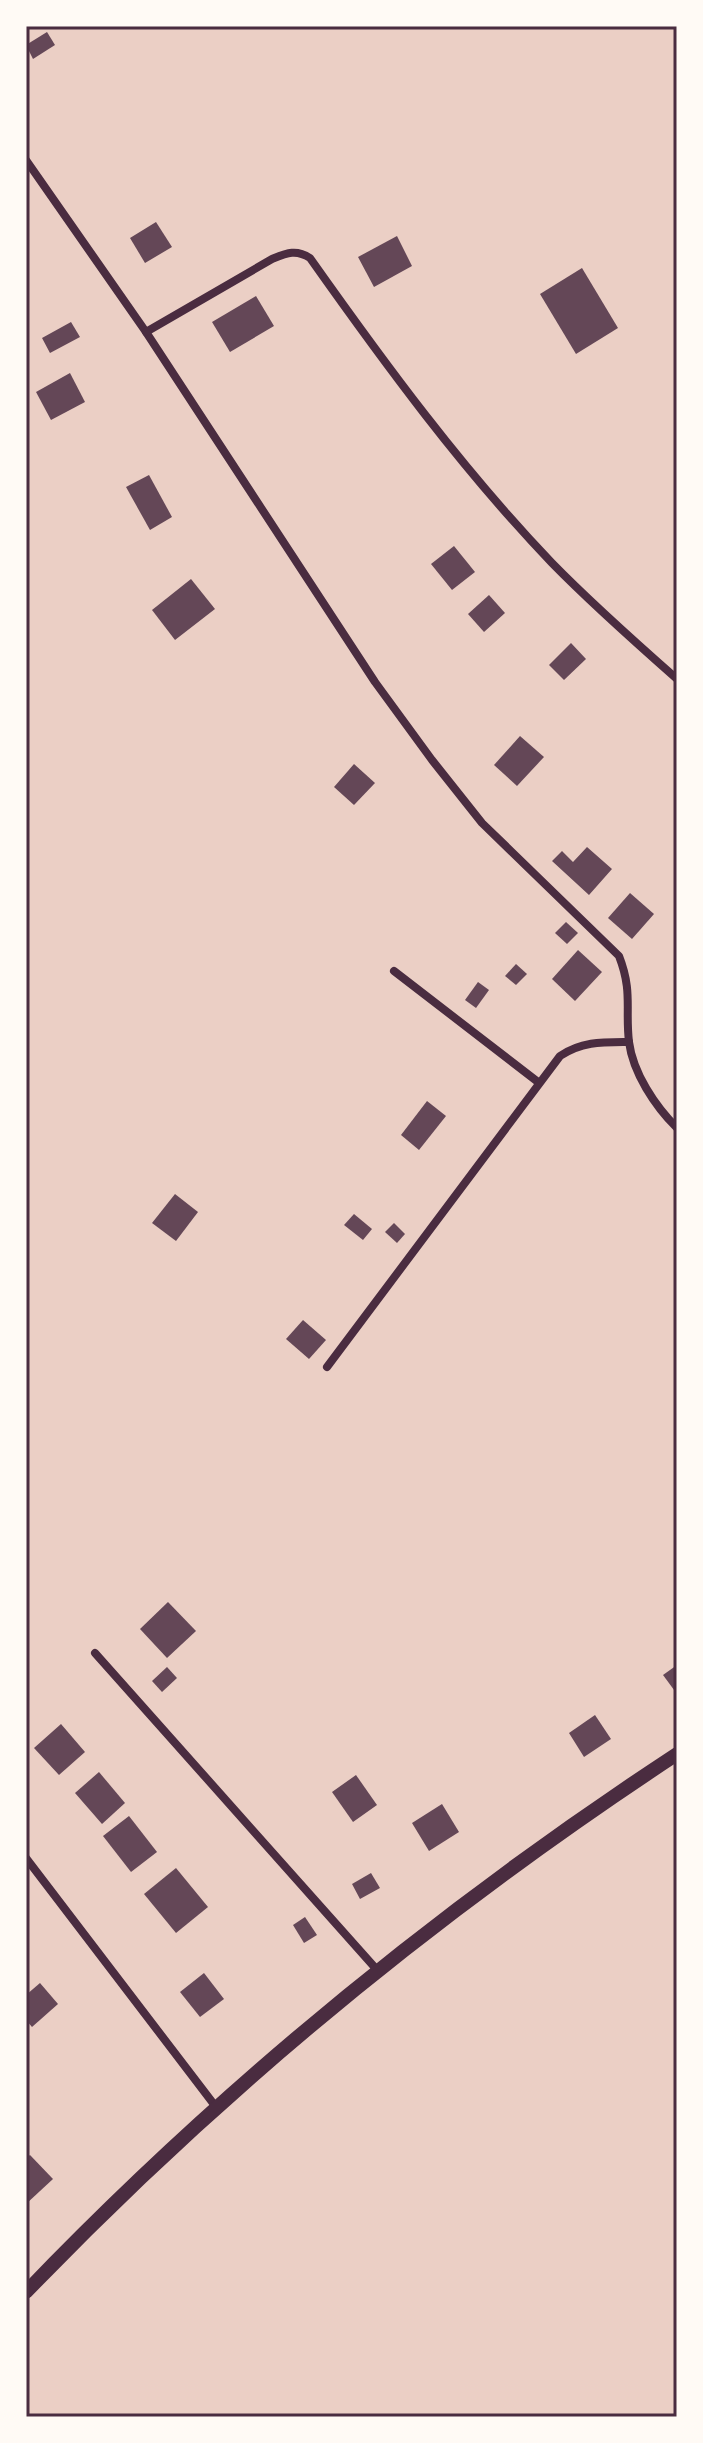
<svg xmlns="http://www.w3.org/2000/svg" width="703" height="2443" font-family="Mulish,sans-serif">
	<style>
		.green { fill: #ebcfc5 }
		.building { fill: #644757 }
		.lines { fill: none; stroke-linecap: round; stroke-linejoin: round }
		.minor { stroke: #4a2c40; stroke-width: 8 }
		.tertiary { stroke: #4a2c40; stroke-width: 14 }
		.neatline { fill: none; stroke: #4a2c40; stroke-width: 3 }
	</style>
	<rect width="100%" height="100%" fill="#f7e1d7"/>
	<rect class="green" x="26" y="26" width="651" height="2391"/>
	<g class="building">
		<path d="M47,32L55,45L33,59L26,45Z"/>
		<path d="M156,222L172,247L145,263L130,238Z"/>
		<path d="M397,236L412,266L374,287L358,257Z"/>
		<path d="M582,268L618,328L576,354L540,294Z"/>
		<path d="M256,296L274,326L230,352L212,322Z"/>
		<path d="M71,322L80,337L50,353L42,338Z"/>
		<path d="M70,373L85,402L51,420L36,392Z"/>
		<path d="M149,475L172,517L150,530L126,487Z"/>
		<path d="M454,546L475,572L452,590L431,564Z"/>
		<path d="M191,579L215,609L175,640L152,610Z"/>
		<path d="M489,595L505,613L484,632L468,614Z"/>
		<path d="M571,643L586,659L564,680L549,665Z"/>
		<path d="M520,736L544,757L517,786L494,765Z"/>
		<path d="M354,764L375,783L354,805L334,787Z"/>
		<path d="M587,847L612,869L589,895L552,861L562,851L573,862Z"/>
		<path d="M630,893L654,914L632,939L608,918Z"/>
		<path d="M566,922L578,933L567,944L555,933Z"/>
		<path d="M578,950L602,972L575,1001L552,979Z"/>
		<path d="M516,964L527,974L516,985L505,976Z"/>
		<path d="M478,982L489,990L476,1008L465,1000Z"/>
		<path d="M427,1101L446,1116L419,1150L401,1135Z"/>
		<path d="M175,1194L198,1212L176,1241L152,1223Z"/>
		<path d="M354,1214L372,1229L363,1240L344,1225Z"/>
		<path d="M394,1223L405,1234L397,1243L385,1232Z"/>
		<path d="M303,1320L326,1340L309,1359L286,1339Z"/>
		<path d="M168,1602L196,1631L167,1658L140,1629Z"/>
		<path d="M677,1665V1694L663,1675Z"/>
		<path d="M167,1667L177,1678L162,1692L152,1681Z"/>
		<path d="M595,1715L611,1739L584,1757L569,1733Z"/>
		<path d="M61,1724L85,1752L59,1775L34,1748Z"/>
		<path d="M99,1772L125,1803L102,1824L75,1793Z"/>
		<path d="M356,1775L377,1805L353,1822L332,1792Z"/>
		<path d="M442,1804L459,1832L429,1851L412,1823Z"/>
		<path d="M129,1816L157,1852L131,1872L103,1836Z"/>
		<path d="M176,1868L208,1907L176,1933L144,1894Z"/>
		<path d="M371,1873L380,1888L360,1899L352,1884Z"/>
		<path d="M305,1917L317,1935L304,1943L293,1925Z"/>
		<path d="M204,1973L224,1999L200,2017L180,1992Z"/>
		<path d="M40,1983L58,2004L32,2027L26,2020V1995Z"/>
		<path d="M30,2155L53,2179L26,2204V2158Z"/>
	</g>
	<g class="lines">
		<g class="minor">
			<path d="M26,160L146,332L375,682L432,760L482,823L619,956C633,992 625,1008 629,1042C633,1073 655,1106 677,1128"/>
			<path d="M146,332L272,259C287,253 296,249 310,258C385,364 462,469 552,563C592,604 635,642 677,679"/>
			<path d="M394,971L538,1082"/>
			<path d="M327,1367L560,1056C582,1041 603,1042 629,1042"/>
			<path d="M95,1653L378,1971"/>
			<path d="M26,1858L216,2107"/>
		</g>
		<path class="tertiary" d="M26,2292C221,2089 441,1909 677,1754"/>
	</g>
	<rect width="703" height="2443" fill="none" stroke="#fffaf5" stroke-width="56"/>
	<rect x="28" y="28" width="647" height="2387" class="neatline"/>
</svg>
